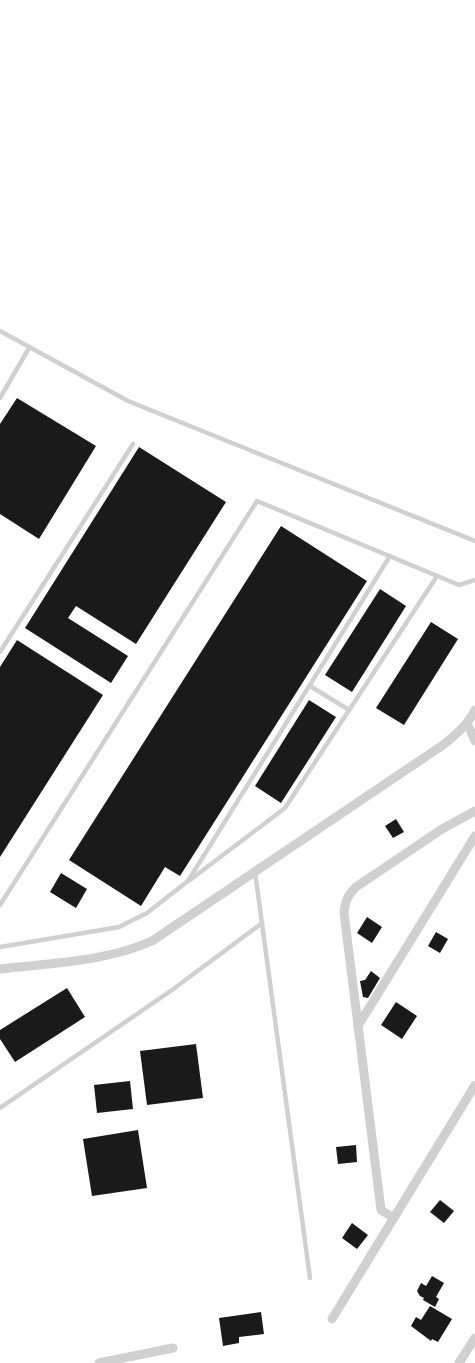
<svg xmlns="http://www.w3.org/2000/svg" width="475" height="1363" font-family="'Fira Sans Condensed',sans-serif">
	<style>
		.building { fill: #1a1a1a }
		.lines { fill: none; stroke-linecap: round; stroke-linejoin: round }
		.service { stroke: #d0d0d0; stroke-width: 4.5 }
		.minor { stroke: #d0d0d0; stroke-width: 9 }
	</style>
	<rect width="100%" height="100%" fill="#fff"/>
	<g class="building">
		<path d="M17,398L96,446L39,539L0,514V424Z"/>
		<path d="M139,447L226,502L136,644L76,606L68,618L128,656L111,683L25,628Z"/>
		<path d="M281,526L367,581L180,876L165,867L141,906L69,860Z"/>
		<path d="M380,589L406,606L352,692L325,675Z"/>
		<path d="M431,622L458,639L404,725L376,708Z"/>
		<path d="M17,640L103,695L0,857V667Z"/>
		<path d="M309,700L336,717L281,803L255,786Z"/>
		<path d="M396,819L404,832L393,838L385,826Z"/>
		<path d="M61,873L87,889L76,908L50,892Z"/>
		<path d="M367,917L382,927L372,943L357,933Z"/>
		<path d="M436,932L448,939L440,953L428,946Z"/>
		<path d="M371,971L380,978L368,998L363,997L360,981L365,980Z"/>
		<path d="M67,988L85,1017L15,1062L0,1039V1030Z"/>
		<path d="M396,1002L417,1016L402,1039L381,1025Z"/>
		<path d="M196,1044L203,1098L147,1105L140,1051Z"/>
		<path d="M130,1081L133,1109L97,1113L94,1085Z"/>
		<path d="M138,1130L147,1188L92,1196L83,1139Z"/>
		<path d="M356,1145L357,1162L338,1164L336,1147Z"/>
		<path d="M440,1200L454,1211L444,1223L430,1212Z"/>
		<path d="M352,1223L368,1235L357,1249L342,1238Z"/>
		<path d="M432,1276L444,1283L436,1297L439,1299L435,1307L423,1300L424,1298L420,1296L417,1291L421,1283L426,1286Z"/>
		<path d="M430,1306L452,1319L438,1342L432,1339L431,1341L411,1326L416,1317L421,1320Z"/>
		<path d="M261,1312L264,1334L239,1337V1343L223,1346L219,1318Z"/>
	</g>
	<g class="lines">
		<g class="service">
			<path d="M0,331L128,401L475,541"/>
			<path d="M0,398L29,348"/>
			<path d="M0,652L133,444"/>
			<path d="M310,686L349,710"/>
			<path d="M255,872L310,1278"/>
			<path d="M190,880L285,808L437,576"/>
			<path d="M0,905L257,501L459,585L475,580"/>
			<path d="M0,947L119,927L147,913L188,881L390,556"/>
			<path d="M0,1108L172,990L262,923"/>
		</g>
		<g class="minor">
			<path d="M467,723L475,741"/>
			<path d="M0,969C50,963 105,962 152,941L443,745C455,735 468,725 475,710"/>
			<path d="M358,1026L475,836"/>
			<path d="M394,1218L381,1210L344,913C345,901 348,895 356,887L442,829L475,811"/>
			<path d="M332,1319L475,1085"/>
			<path d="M99,1363L173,1348"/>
			<path d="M459,1363L475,1338"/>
		</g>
	</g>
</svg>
